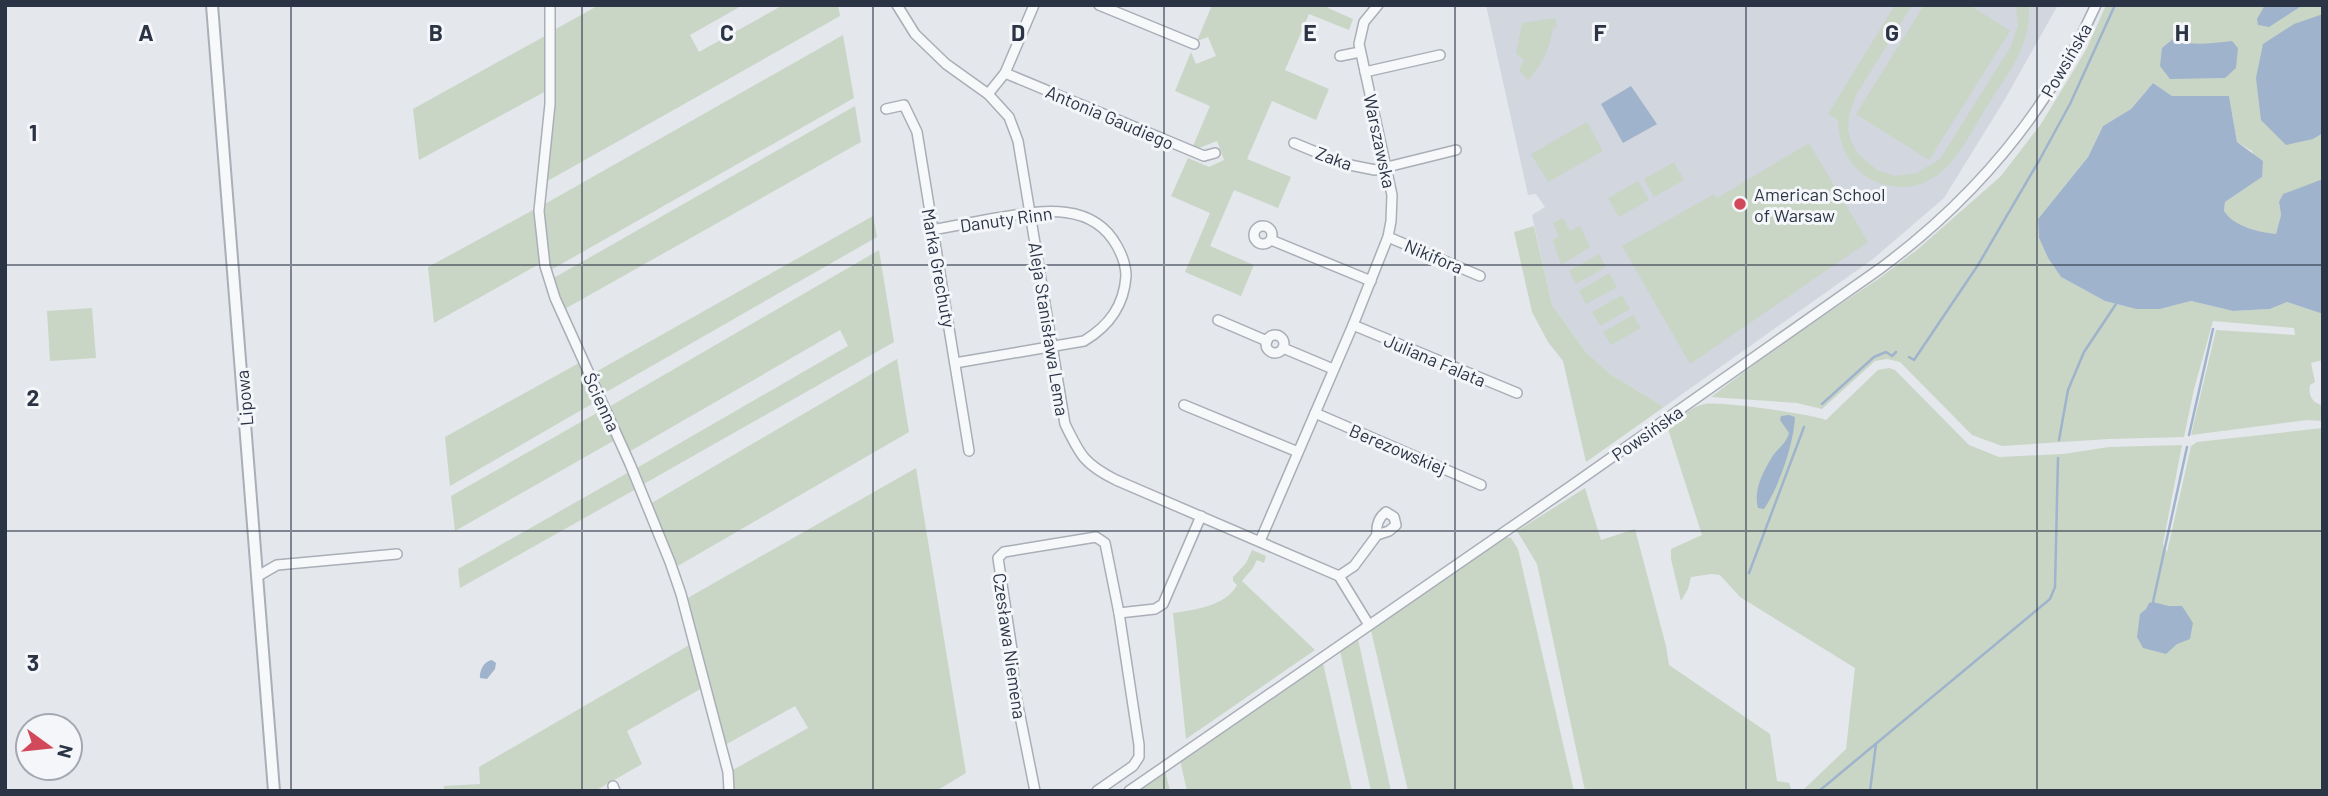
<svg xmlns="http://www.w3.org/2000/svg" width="2328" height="796" font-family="Barlow,sans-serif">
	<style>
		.built { fill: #d2d6de }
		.green { fill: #c9d6c5 }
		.water { fill: #9fb4cc }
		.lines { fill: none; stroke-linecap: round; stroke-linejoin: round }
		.stream { stroke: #9fb4cc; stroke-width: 2.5 }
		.minor-casing { stroke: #a9aeb7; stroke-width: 12 }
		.tertiary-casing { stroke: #a9aeb7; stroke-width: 14 }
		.minor { stroke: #f7f8fa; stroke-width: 9 }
		.tertiary { stroke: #f7f8fa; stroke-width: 10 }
		.grid { fill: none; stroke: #2b3445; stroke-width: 2; stroke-opacity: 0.55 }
		.poi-dot { fill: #d1495b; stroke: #f4f6f9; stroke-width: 2.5 }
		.labels { text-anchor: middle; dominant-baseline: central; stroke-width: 6; stroke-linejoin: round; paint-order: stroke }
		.street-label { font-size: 18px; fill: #2b3445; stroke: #f4f6f9 }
		.poi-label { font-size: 18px; fill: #2b3445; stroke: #f4f6f9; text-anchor: start }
		.grid-label { font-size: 23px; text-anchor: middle; font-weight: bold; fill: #2b3445; stroke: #f4f6f9; stroke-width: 6; stroke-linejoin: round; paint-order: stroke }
	</style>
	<rect width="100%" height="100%" fill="#e4e7ec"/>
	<path class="built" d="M1486,5H2058L2005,99L1944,198L1873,259L1664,407L1610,374L1586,352L1552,305L1532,215L1545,207L1536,194L1528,195Z"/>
	<g class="green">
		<path d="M599,5H743L690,35L699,52L783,5H838L840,16L544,183L552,134L555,94L554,30Z"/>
		<path d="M1212,5H1326L1328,8L1353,19L1349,30L1309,14L1285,70L1329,89L1316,120L1272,101L1247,159L1291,177L1278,208L1234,190L1210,246L1254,265L1241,296L1185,272L1210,213L1171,196L1188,158L1209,167L1224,160L1217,141L1199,148L1193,146L1210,106L1175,91L1191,52L1196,64L1216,56L1208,37L1197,41Z"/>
		<path d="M1895,5H1912L1856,95L1849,115L1848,130L1851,141L1858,154L1877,170L1895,176L1917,173L1940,159L2011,46L2018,25L2016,5H2028L2029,8C2030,49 2008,72 1988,105C1967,138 1947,189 1899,187C1887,186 1874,183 1864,175C1846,161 1839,143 1838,120L1828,114Z"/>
		<path d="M1924,5H1970L2010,31L1929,160L1856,114Z"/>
		<path d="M2106,5H2323V179L2279,202L2281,215L2276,234C2257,232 2235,227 2224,211L2225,202L2262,177L2252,151L2237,142L2229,96H2172L2153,83L2131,109L2103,126L2088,157L2038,219L2039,238L2048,258L2061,277L2105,301L2136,309H2160L2191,301L2233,311L2270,309L2287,302L2323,314V360L2311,363L2315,382L2310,385C2308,394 2312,404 2323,405V421L2307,420L2191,435L2216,330L2295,335L2294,328L2213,321L2194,389L2184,437L2109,439L2002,446L1972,435L1900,362L1887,359L1875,361L1822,409L1797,403L1711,397L1777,347L1881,277L1918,249L2001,176L2041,124L2086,50Z"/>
		<path d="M1555,18L1557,27L1553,28C1549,50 1543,64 1528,80L1519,70L1524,60L1516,53L1522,23Z"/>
		<path d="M843,35L854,98L549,271L543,205Z"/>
		<path d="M545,36L546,91L419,160L413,109Z"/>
		<path d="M855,106L861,142L563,310L552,279Z"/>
		<path d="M1587,122L1603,151L1548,182L1531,154Z"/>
		<path d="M1809,143L1868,242L1690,364L1622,246L1714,194L1717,198Z"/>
		<path d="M1674,162L1684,180L1654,197L1644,179Z"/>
		<path d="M1638,181L1649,200L1619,217L1608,198Z"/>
		<path d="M535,209L537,247L541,263L434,323L428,267Z"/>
		<path d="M873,216L877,237L601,395L592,374Z"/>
		<path d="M1563,218L1570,231L1580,226L1590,247L1561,265L1553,240L1559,236L1553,223Z"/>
		<path d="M1534,226L1552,305L1586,352L1610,374L1664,407L1586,462L1563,361L1548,342L1532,312L1514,232Z"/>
		<path d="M879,250L894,342L642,485L635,469L848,346L840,330L627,453L607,408Z"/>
		<path d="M1599,254L1606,267L1576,284L1569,271Z"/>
		<path d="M1609,273L1617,287L1586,304L1579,291Z"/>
		<path d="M1622,295L1630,309L1600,326L1592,312Z"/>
		<path d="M92,308L96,358L50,361L47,311Z"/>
		<path d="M1633,315L1641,328L1611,345L1603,332Z"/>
		<path d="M897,359L909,432L676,567L650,504Z"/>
		<path d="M579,363L597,401L450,486L445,437Z"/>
		<path d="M1889,368L1895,370L1969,445L1999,457L2063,454L2109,447L2182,445L2163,544L2167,552L2191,446L2197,442L2323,428V791H1802L1846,749L1855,668L1740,597L1720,575L1712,574L1691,577L1688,589L1681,601L1671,559V549L1702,535L1667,426C1679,418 1690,407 1705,404C1718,401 1813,414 1826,420L1878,370Z"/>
		<path d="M602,410L615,440L455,531L451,496Z"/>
		<path d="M916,468L966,773L936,791H733L731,771L808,728L795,706L725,745L686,599Z"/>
		<path d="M629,472L636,489L460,588L458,569Z"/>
		<path d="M1585,488L1601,540L1635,529L1666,646L1669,665L1770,734L1777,781L1789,783L1792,791H1585L1537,564L1517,531Z"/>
		<path d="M1506,537L1511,538L1518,549L1574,791H1408L1371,630Z"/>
		<path d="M1252,550L1266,556L1264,563L1257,560L1253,568L1242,581L1315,650L1186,739L1173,613C1194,610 1226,606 1237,585L1233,581V577L1246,563Z"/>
		<path d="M1358,639L1391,791H1371L1340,651Z"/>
		<path d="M691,644L702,688L627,731L642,764L595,791H444V786L480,784L479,767Z"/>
		<path d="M1323,663L1352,791H1187L1180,760Z"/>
		<path d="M1165,770L1170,791H1137Z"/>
	</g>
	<g class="water">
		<path d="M2265,5H2303L2269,27L2258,25L2257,19Z"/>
		<path d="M2323,14V133L2313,139L2286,145L2261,120L2256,78L2263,44L2294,24Z"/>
		<path d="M2173,39C2193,47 2211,43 2232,41L2238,48L2236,68L2225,78L2170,79L2160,66L2162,48Z"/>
		<path d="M2153,83L2172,96H2229L2237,142L2263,161L2262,177L2225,202L2224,211C2235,227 2258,232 2276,234L2281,215L2279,202L2283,194L2323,179V314L2287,302L2270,309L2233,311L2191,301L2160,309H2136L2105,301L2061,277L2048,258L2039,238L2038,219L2088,157L2103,126L2131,109Z"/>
		<path d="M1631,86L1657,124L1623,143L1601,104Z"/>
		<path d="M1789,415L1795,417C1794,443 1779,487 1764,509L1758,508C1753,490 1763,472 1772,457C1777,449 1786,444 1789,433L1780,420L1781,416Z"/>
		<path d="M2153,602L2169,606H2182L2193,623L2190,639L2177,644L2166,654L2143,648L2137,637L2140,614L2146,609L2149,603Z"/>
		<path d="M492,660L496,663L495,669L487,679L480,678C479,671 484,661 492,660Z"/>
	</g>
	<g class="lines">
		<g class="stream">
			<path d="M1909,357L1914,360L1978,265L2040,159L2070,104L2115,5"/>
			<path d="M1822,404L1874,357L1886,352L1892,356L1896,352"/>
			<path d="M2189,435L2213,329"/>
			<path d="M2059,440L2068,390L2084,352L2116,304"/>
			<path d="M1749,573L1804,427"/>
			<path d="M2153,602L2187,447"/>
			<path d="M1819,791L2050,599L2055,587L2058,458"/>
			<path d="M1870,791L1876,744"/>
		</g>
		<g class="minor-casing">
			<g id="minor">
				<path d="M550,5V104L539,211L545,266L555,298L630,464L670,562L681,594L728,772L729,791"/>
				<path d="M897,5L915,34L946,64L988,94L1009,117L1018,141L1065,424C1080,455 1084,464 1116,480L1339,576L1369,625"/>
				<path d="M1099,5L1194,44"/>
				<path d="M1340,56L1360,52"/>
				<path d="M1365,72L1440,55"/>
				<path d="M1005,73L1204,156L1215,153"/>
				<path d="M988,94L1005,73L1034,5"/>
				<path d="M886,109L904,105L917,132L969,451"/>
				<path d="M1294,143L1345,164L1375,170L1456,150"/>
				<circle cx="1263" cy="235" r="9"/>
				<path d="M932,230C953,226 975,222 996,218C1039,211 1092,200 1117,246C1122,255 1126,265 1126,276C1124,306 1109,326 1084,341L955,363"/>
				<path d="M1388,237L1480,276"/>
				<path d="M1271,240L1371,281"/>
				<path d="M1218,320L1267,341"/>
				<path d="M1353,325L1517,393"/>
				<circle cx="1275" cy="344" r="9"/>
				<path d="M1283,348L1333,369"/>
				<path d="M1184,405L1298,452"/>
				<path d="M1315,413L1481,485"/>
				<path d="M1260,541L1353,325L1388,237L1391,221L1392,195L1359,44L1364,22L1378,5"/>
				<path d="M258,576L277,565L397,554"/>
				<path d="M1339,576L1354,566L1377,535L1389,531L1396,525L1394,517L1386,512C1378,518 1376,525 1377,535"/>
				<path d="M1119,613L1155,609L1163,604L1201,516"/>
				<path d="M613,786L615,791"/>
				<path d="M1035,791L1014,686L1012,650L998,558L1004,552L1096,537L1105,543L1119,613L1139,745V757L1133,766L1097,791"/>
				<path d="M1129,791L1571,486L1881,268C1974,199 2048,111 2096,5"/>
			</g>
		</g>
		<g class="tertiary-casing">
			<path id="tertiary" d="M212,5L274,791"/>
		</g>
		<use href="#minor" class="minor"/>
		<use href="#tertiary" class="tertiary"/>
	</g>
	<path class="grid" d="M291,5V791M582,5V791M873,5V791M1164,5V791M1455,5V791M1746,5V791M2037,5V791M5,265H2323M5,531H2323"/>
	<circle class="poi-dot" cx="1740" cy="204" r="7"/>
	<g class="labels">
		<g class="street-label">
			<text transform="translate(2066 60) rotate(-60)">Powsińska</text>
			<text transform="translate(1110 117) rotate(23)">Antonia Gaudiego</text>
			<text transform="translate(1380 141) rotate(78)">Warszawska</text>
			<text transform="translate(1334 158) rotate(20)">Zaka</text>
			<text transform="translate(1006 219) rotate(-8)">Danuty Rinn</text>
			<text transform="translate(1434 256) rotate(23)">Nikifora</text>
			<text transform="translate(939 268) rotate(80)">Marka Grechuty</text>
			<text transform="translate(1049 329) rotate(81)">Aleja Stanisława Lema</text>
			<text transform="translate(1435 360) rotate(23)">Juliana Falata</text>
			<text transform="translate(244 398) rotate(-95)">Lipowa</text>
			<text transform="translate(602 402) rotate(65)">Ścienna</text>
			<text transform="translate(1647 433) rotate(-35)">Powsińska</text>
			<text transform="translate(1398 449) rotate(23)">Berezowskiej</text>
			<text transform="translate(1010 646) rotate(82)">Czesława Niemena</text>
		</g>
		<g class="poi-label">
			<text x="1754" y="194">American School<tspan x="1754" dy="21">of Warsaw</tspan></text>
		</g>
	</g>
	<g class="grid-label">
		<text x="146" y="41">A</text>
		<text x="436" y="41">B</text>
		<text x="727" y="41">C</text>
		<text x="1018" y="41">D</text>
		<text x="1310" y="41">E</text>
		<text x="1600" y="41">F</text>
		<text x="1892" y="41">G</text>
		<text x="2182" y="41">H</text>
		<text x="33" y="141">1</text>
		<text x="33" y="406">2</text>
		<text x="33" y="671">3</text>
	</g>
	<rect width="2328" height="796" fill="none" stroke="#2b3445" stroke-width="14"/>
	<g transform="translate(49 747) rotate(105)"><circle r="33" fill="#f4f6f9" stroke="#a4a8b1" stroke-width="2"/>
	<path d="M0-5L12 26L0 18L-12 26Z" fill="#d1495b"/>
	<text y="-10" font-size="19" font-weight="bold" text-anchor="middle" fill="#2b3445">N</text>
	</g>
</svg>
